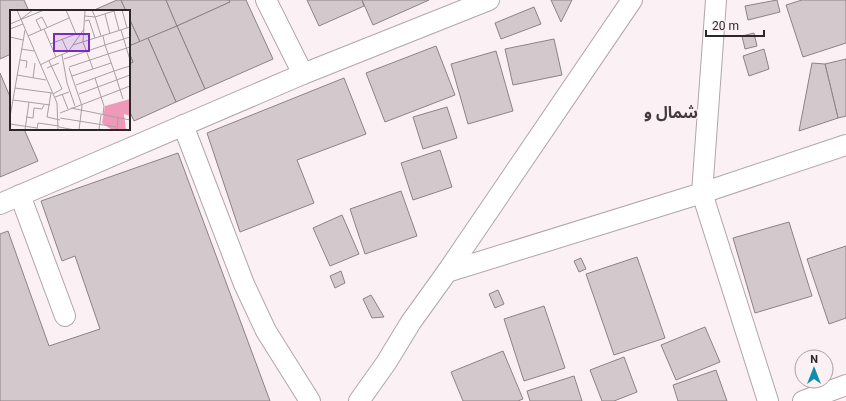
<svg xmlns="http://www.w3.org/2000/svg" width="846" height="401" font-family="Roboto,'Noto Sans Arabic',sans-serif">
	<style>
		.building { fill: #d3c9cc; stroke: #8c8386 }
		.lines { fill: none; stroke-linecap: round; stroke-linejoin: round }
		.street-casing { stroke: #b0a6aa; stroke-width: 22 }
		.street { stroke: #fff; stroke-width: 20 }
		.labels { text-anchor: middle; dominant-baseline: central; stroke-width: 3; stroke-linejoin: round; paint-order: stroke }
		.district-label { font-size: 16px; font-weight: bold; fill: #443b3e; stroke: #fbf0f4 }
		.inset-road { fill: none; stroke: #a8a0a3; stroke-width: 1 }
		.view { fill: #7b2cbf; fill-opacity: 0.15; stroke: #7b2cbf; stroke-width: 2 }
		.inset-edge { fill: none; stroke: #2c2829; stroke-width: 2 }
	</style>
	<rect width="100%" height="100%" fill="#fbf0f4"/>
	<g class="building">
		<path d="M0,0H24L29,11H11V54L0,59Z"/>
		<path d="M117,0H121L126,11H92Z"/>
		<path d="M121,0H166L177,26L140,42L129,18V11H126Z"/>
		<path d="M166,0H229L230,2L177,26Z"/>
		<path d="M229,0H246L273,59L205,89L177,26L230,2Z"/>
		<path d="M307,0H362L364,6L319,26Z"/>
		<path d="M362,0H429L373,25Z"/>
		<path d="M551,0H572L561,22Z"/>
		<path d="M777,0L780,12L748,20L745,6Z"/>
		<path d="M802,0H846V43L803,57L786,5Z"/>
		<path d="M534,7L541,24L501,39L495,23Z"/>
		<path d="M129,18L140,42L129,46Z"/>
		<path d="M177,26L205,89L176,102L148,38Z"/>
		<path d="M754,33L757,46L745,49L742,36Z"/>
		<path d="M148,38L176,102L134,121L129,110V64L133,62L129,53V46Z"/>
		<path d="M554,39L562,75L513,85L505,49Z"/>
		<path d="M436,46L455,95L385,122L366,73Z"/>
		<path d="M764,49L769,69L749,76L743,56Z"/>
		<path d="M496,51L513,111L468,124L451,64Z"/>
		<path d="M129,53L133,62L129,64Z"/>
		<path d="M846,59V116L838,118L825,64Z"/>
		<path d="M812,63L825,64L838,118L799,131Z"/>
		<path d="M0,73L11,99V129H24L38,161L0,177Z"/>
		<path d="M344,78L366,134L297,160L314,203L240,232L207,133Z"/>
		<path d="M447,107L457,138L423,149L413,117Z"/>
		<path d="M440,150L452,187L413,200L401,163Z"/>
		<path d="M178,153L270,401H0V234L8,231L49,346L100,329L75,256L62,261L41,201Z"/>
		<path d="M401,191L417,236L365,254L350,209Z"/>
		<path d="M342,215L359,254L330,266L313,228Z"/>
		<path d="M789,222L812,296L755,313L733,238Z"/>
		<path d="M846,246V318L829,324L807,259Z"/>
		<path d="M637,257L665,338L614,355L586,274Z"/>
		<path d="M581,258L586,269L579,272L574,261Z"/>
		<path d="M341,271L345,283L335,288L330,276Z"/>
		<path d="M498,290L504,304L495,308L489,294Z"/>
		<path d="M371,295L384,317L372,318L363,299Z"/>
		<path d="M544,306L565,368L524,381L504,319Z"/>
		<path d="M705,327L720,362L676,380L661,345Z"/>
		<path d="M503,351L523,399L518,401H463L451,372Z"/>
		<path d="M624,357L637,392L614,401H602L590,370Z"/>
		<path d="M716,370L727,401H678L673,385Z"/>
		<path d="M574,376L582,401H530L527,391Z"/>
	</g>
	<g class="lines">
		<g class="street-casing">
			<g id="street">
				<path d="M266,0L303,74"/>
				<path d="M716,0L702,193L768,401"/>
				<path d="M183,125L244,284L266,331L310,401"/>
				<path d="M20,195L65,316"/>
				<path d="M0,204L303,74L489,0"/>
				<path d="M447,272L702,193L846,145"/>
				<path d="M359,401L386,363L411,322L447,272L632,0"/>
				<path d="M803,401L846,385"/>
			</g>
		</g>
		<use href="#street" class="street"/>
	</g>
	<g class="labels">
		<g class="district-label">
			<text x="671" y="112">شمال و</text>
		</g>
	</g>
	<g transform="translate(10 10)">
		<rect width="120" height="120" fill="#fbf0f4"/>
		<path d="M120,89V106L114,104L116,120H102L92,113L95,96Z" fill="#ef98b8"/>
		<path class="inset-road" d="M7,0L47,93L48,120M75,0L73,32L83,59M82,0L85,7L107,0M112,0L117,18M104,1L109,20M95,4L100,24M75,6L85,7L91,26M11,9L23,0M75,11L79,10L85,28M0,14L34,0M0,19L13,14M31,20L26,10L32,7L37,17M111,20L120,50M18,26L59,8M93,26L95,35L120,27M0,27L13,30M52,29L58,42M40,34L66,24L56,0M63,35L120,17M11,39L24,41M98,44L120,37M52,45L57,73L65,96M46,47L58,42L74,19M54,49L95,35L104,61L120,56M10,50L17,51L16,58M39,51L52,79L43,84M30,55L46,47L34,19M59,57L98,44M37,58L49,53M59,58L72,96L69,120M7,65L36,70M62,66L101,53M23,68L25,53M85,68L94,96L93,105M66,75L104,61L113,89M5,78L42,83M41,83L37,107L50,110M52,84L58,99M69,84L120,65M45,87L59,82M3,90L40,95M61,98L120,110M50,103L120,76M0,107L15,20M16,107L23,108L24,98L32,99L34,95M50,108L106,117M0,114L27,118M49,117L65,120M15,120L19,92M27,120L28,113L49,116M89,120L91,105M107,120L108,108"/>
		<path class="view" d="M44,24H79V41H44Z"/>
		<rect width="120" height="120" class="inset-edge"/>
	</g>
	<g transform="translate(814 369)"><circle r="19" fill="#fbf0f4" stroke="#a8a0a3"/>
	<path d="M0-3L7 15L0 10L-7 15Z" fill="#0e8eae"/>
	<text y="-6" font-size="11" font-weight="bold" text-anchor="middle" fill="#2c2829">N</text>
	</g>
	<path d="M706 30v6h58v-6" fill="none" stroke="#2c2829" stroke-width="2"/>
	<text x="712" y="30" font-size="12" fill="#2c2829" stroke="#fbf0f4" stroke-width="3" paint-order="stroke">20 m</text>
</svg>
